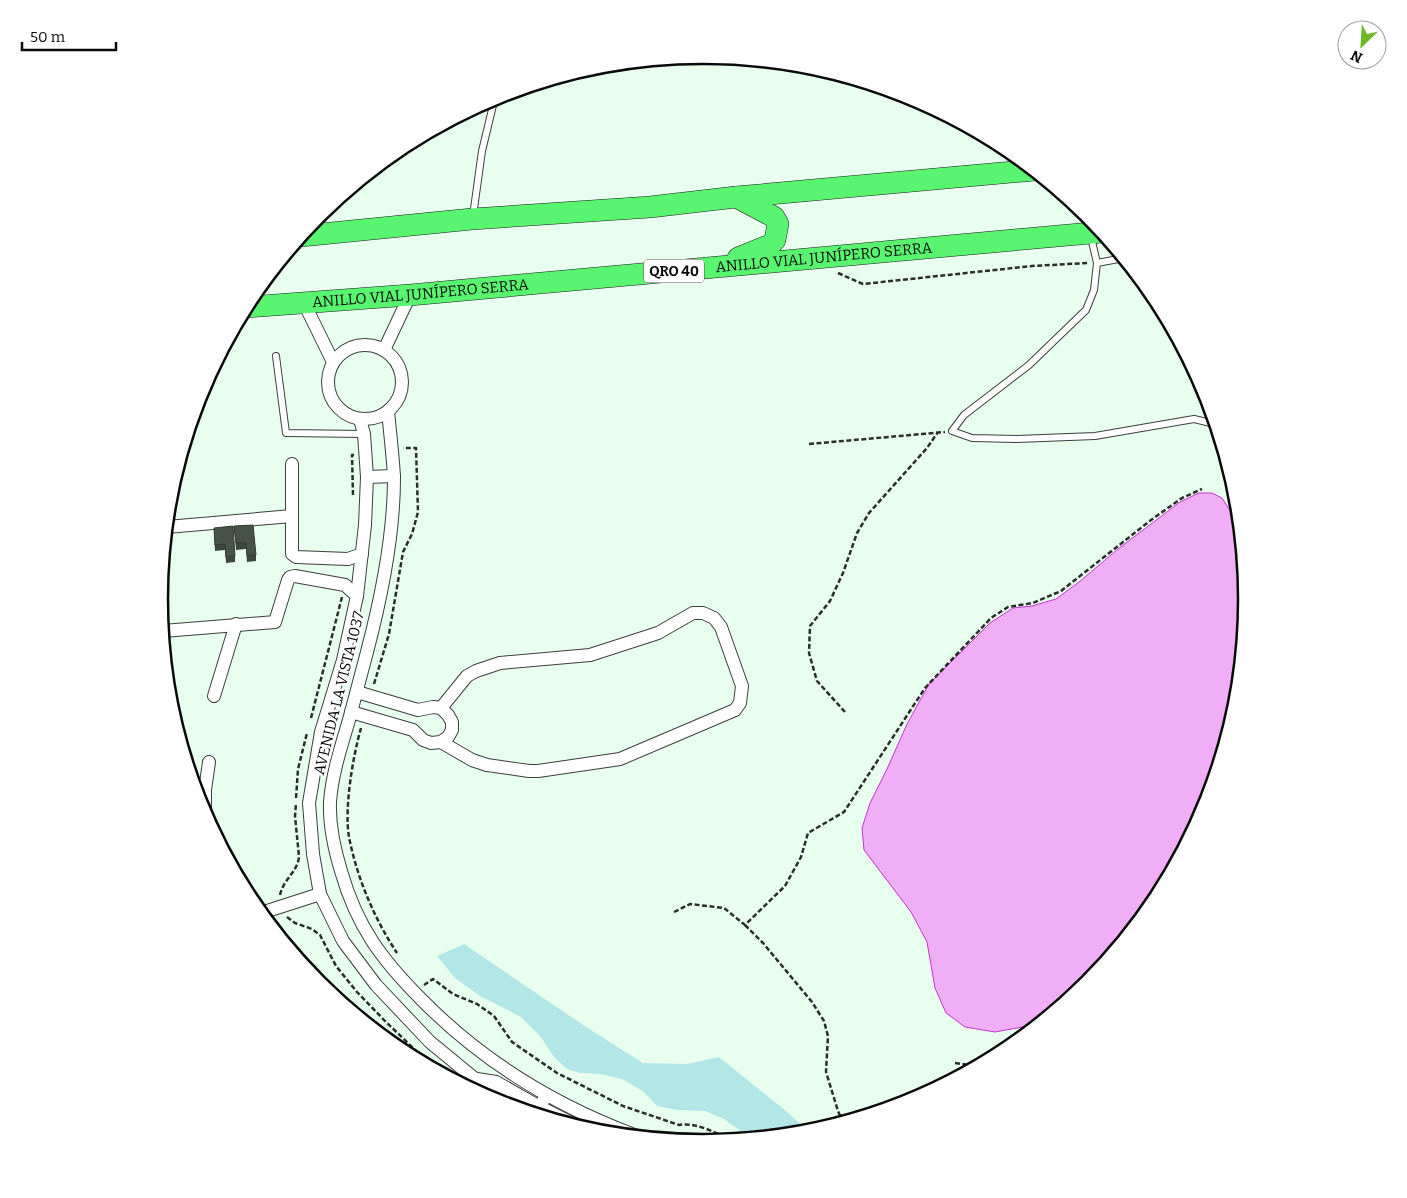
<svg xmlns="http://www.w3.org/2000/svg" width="1407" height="1198" font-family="Bitter,serif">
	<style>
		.green { fill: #b3e6e7 }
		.water { fill: #efaef5; stroke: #c236cb }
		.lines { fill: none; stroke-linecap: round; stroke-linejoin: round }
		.service-casing { stroke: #3d3d3d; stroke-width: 8 }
		.minor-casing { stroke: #3d3d3d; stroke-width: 14 }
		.trunk-casing { stroke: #1b1b1b; stroke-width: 22 }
		.path { stroke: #2c2c2c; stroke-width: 2.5; stroke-dasharray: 5 2.5; stroke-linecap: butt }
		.service { stroke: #fff; stroke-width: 6 }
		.minor { stroke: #fff; stroke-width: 12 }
		.trunk { stroke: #59f570; stroke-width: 21 }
		.wall { fill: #3e473d }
		.building { fill: #485347; stroke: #323a32 }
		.labels { text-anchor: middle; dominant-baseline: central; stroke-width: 5; stroke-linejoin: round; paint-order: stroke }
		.shield { fill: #fff; stroke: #545454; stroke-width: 1 }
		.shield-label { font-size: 14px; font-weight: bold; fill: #0a0a0a }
		.street-label { font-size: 15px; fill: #0a0a0a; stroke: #fff }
		.rim { fill: none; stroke: #0a0a0a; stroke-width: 2.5 }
	</style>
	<rect width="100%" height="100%" fill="#e8fff0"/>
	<path class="green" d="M464,944L586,1027L643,1063L687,1064L719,1057L786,1111L810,1133L750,1138L724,1119L705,1111L676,1110L657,1106L644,1092L622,1079L601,1074L580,1073L567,1069L554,1057L541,1037L521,1017L480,996L455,978L437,956Z"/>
	<path class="water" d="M1212,493L1222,498L1240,526L1247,599L1237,705L1206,807L1156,901L1088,984L1039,1024L995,1032L965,1027L946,1013L935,988L927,942L911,912L864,850L862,828L870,803L887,769L907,724L929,684L990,623L1013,608L1032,606L1056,599L1079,582L1118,549L1180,502L1199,493Z"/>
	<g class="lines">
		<g class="service-casing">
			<g id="service">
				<path d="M473,216L482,151L495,97"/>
				<path d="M1091,237L1097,263L1094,290L1086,310L1029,365L964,415L952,431L972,438L1017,439L1095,436L1194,419L1211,423L1220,437"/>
				<path d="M1097,263L1124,258"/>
				<path d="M276,356L286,433L364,434"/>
			</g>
		</g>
		<g class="minor-casing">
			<g id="minor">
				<path d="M304,303L333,362"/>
				<circle cx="365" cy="382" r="37"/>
				<path d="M384,350L410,295"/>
				<path d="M388,411C390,433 393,456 394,478C394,536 382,595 367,652C361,675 355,698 349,720C341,747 332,774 330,802C329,826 334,848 341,871C357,927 382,960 422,1000C483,1062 556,1106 637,1136"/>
				<path d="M360,419L364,434L367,477L365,525L357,596L343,660L321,732L309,803L313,854L320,894L343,941L376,985L430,1042L475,1079L521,1109"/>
				<path d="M292,464V554L296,557L348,559L362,554"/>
				<path d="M367,477L394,476"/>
				<path d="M167,527L292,516"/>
				<path d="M163,631L275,622L288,580L290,577L295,576L345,585L357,596"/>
				<path d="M214,696L236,624"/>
				<path d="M441,708L467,676L476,671L500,663L590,655L658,633L693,613H703L714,618L721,627L742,686L740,703L735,710L620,759L538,771H529L487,765L472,760L441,742"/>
				<path d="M351,712L413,730L423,740L431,743L441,742L448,737L452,730V722L448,715L441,708L433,707L418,710L357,692"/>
				<path d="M205,814V790L209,762"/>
				<path d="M261,913L320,894"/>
				<path d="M477,1079L496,1082L540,1107L546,1095"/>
				<path d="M536,1114L540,1107L580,1127"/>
			</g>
		</g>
		<g class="trunk-casing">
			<g id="trunk">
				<path d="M736,197L774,217L778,224L775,240L770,245L738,258"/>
				<path d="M301,236L472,219L650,207L736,197L1035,170"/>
				<path id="s1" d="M246,307L410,295L1102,232"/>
			</g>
		</g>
		<g class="path">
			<path d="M838,273L863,284L1032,266L1088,263"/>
			<path d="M809,444L945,432"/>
			<path d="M353,495L352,455H354"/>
			<path d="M374,684L389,634L403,552L412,534L418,512L416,448H403"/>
			<path d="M845,712L817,681L809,653L810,626L830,601L843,573L857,533L869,513L927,448L938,432"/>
			<path d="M311,718L342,597"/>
			<path d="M361,728C353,756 344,808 349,837C357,878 374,918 397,953"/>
			<path d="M296,798L298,769L307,733"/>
			<path d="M280,895C284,878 297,873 299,857L295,816L296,804"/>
			<path d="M674,912L690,904L724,908L745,925L785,886L801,857L808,833L844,812L925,688L991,618L1008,607L1033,603L1061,591L1151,520L1182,498L1202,489"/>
			<path d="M287,917L295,923L312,929L320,935L336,966L357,992L385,1021L437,1071"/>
			<path d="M745,925L763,943L812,1002L824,1021L828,1036L826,1072L838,1111L843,1122"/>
			<path d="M424,985L433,979L453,994L477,1004L494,1016L512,1042L557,1073L623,1106L679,1125C697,1122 715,1133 732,1140"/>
			<path d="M955,1063L976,1066L1002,1050L1011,1047"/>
			<path d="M648,1131L670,1140"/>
		</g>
		<use href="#service" class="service"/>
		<use href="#minor" class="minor"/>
		<use href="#trunk" class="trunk"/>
	</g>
	<g class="wall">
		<path d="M234,526L256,555V561L247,562L246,549L236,550Z"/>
		<path d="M214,528L235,556V562L226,563L225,550L215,551Z"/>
	</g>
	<g class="building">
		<path d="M253,525L256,555H247L246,543H236L234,526Z"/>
		<path d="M233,526L235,556L226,557L225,544L215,545L214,528Z"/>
	</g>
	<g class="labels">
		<rect class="shield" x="644" y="259.5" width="60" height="23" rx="4"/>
		<g class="shield-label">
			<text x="674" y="271">QRO 40</text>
		</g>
		<g class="street-label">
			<text stroke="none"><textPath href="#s1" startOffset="580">ANILLO VIAL JUNÍPERO SERRA</textPath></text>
			<text stroke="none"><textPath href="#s1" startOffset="175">ANILLO VIAL JUNÍPERO SERRA</textPath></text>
			<text transform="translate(339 693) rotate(-76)">AVENIDA LA VISTA 1037</text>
		</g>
	</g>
	<path d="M0 0H1407V1198H0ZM168 599a535 535 0 1 1 1070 0a535 535 0 1 1-1070 0Z" fill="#fff" fill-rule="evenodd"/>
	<path class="rim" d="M168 599a535 535 0 1 1 1070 0a535 535 0 1 1-1070 0Z"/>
	<g transform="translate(1362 45) rotate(205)"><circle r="24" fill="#ffffff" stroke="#9d9d9d"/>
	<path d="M0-4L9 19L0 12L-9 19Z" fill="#6fb825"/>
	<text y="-8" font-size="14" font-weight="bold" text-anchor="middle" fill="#0a0a0a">N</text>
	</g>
	<path d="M22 42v8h94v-8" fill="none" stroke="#0a0a0a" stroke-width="2.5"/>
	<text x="30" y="42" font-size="15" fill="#0a0a0a" stroke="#ffffff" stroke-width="4" paint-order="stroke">50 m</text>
</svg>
